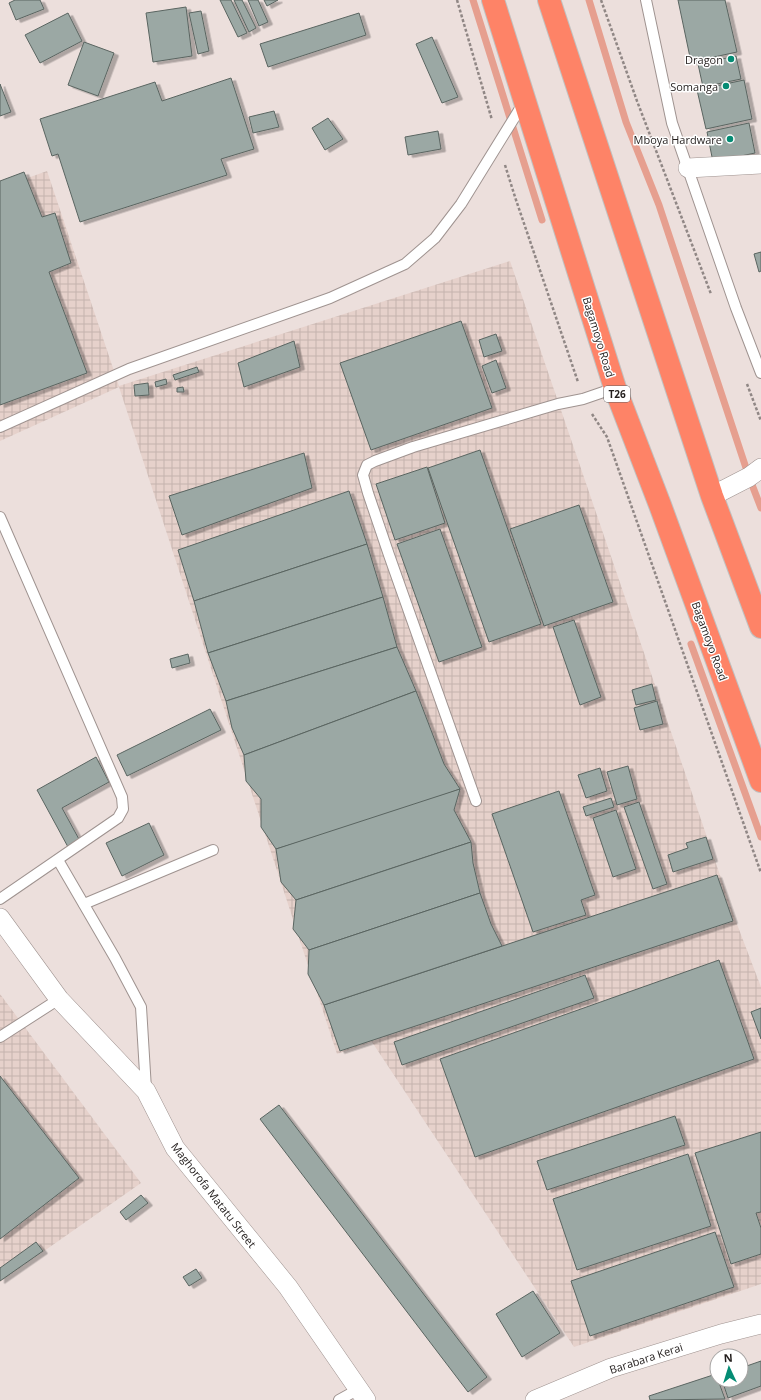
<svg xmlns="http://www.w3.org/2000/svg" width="761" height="1400" font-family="'Open Sans',sans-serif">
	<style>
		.industrial { fill: url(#industrial-grid) }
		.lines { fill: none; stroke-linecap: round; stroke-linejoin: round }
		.stream { stroke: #e69f8f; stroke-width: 7 }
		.building { fill: #9ba8a4; stroke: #5a6561; filter: url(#shadow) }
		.lane-casing { stroke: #9f9390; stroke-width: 12 }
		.street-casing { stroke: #9f9390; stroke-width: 20 }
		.highway-casing { stroke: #c1c0bf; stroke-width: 24 }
		.path { stroke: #908785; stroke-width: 2.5; stroke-dasharray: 3 2; stroke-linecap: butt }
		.lane { stroke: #fff; stroke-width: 10 }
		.street { stroke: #fff; stroke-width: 19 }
		.highway { stroke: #fe8367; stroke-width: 22 }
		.poi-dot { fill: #048c74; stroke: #fff; stroke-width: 1.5 }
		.labels { text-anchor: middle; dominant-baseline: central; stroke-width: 3; stroke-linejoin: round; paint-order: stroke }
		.shield { fill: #fff; stroke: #646160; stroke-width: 1 }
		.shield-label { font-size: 10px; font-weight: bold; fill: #221d1c }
		.poi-label { font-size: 11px; fill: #221d1c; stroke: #fff; text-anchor: end }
		.street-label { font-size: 11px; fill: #221d1c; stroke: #fff }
	</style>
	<defs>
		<pattern id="industrial-grid" width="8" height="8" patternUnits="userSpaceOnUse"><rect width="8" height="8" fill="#e6d1cb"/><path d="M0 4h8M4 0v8" fill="none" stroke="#c5b3ae"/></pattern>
		<filter id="shadow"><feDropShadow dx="4.5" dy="2.5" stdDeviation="0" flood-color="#0004"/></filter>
	</defs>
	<rect width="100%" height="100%" fill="#ecdfdc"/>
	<g class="industrial">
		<path d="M47,171L119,386L510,261L735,919L761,987V1284L574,1347L372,1042L337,1054L119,387L0,441V188Z"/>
		<path d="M0,994L141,1183L0,1282Z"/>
	</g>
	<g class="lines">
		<g class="stream">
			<path d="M473,0L542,220"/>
			<path d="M589,0L626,122L659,205L749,477L761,508"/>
			<path d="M691,644L761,837"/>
		</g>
	</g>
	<g class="building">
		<path d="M15,0H40L44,9L16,20L9,3Z"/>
		<path d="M220,0H231L247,33L238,37Z"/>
		<path d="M234,0H242L256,28L249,32Z"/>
		<path d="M248,0H258L268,22L259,26Z"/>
		<path d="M264,0H278L267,6Z"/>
		<path d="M678,0H725L737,52L691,62Z"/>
		<path d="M186,7L192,56L153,62L146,13Z"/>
		<path d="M201,11L209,51L198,54L189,13Z"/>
		<path d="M68,13L82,41L40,63L25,35Z"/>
		<path d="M359,13L366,35L268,67L260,44Z"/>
		<path d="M432,37L458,97L442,103L416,44Z"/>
		<path d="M84,42L114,53L98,96L68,85Z"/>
		<path d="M736,56L741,79L703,87L698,64Z"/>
		<path d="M231,78L254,149L221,159L227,175L80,222L58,154L52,156L40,119L155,82L162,101Z"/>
		<path d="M744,80L752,119L706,129L697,90Z"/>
		<path d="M0,84L11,112L0,116Z"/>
		<path d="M274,111L279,127L253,133L249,117Z"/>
		<path d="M328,118L343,139L325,150L312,128Z"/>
		<path d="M749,123L755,153L713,162L707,132Z"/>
		<path d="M438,131L441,149L408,155L405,137Z"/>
		<path d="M24,172L42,217L55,213L71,263L49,272L87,373L0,405V181Z"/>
		<path d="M761,252V271L759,272L754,254Z"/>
		<path d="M461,321L492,408L371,450L340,363Z"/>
		<path d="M496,334L502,351L484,357L479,340Z"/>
		<path d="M294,341L300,367L244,387L238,363Z"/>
		<path d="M496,360L506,388L492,393L482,366Z"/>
		<path d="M197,367L199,372L175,380L173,375Z"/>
		<path d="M166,379L167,384L156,387L155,382Z"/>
		<path d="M148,383L149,395L135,396L134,385Z"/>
		<path d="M183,387L184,392H177V388Z"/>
		<path d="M480,450L541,624L489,642L428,468Z"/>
		<path d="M304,453L312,488L182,535L169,496Z"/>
		<path d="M427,467L445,523L395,540L376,484Z"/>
		<path d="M349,491L367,544L194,601L178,550Z"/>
		<path d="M579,505L613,602L544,626L510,529Z"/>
		<path d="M440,529L482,647L439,662L397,544Z"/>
		<path d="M367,544L383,597L208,653L194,601Z"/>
		<path d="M383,597L397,647L226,701L208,653Z"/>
		<path d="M574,620L601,697L580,705L553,627Z"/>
		<path d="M397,647L416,691L244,755L232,728L226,701Z"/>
		<path d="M188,654L190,663L172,668L170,659Z"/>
		<path d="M652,684L656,700L636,705L632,690Z"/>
		<path d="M416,691L444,764L460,789L395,813L276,849L261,827V799L246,781L244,755Z"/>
		<path d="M657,701L663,724L640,730L634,708Z"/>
		<path d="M210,709L221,730L127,776L117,755Z"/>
		<path d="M96,757L109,782L62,808L80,841L68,847L37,790Z"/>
		<path d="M628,766L637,799L617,805L607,772Z"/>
		<path d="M600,768L607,791L586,798L578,775Z"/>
		<path d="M460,789L454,810L471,842L296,900L281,882L276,849Z"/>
		<path d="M559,791L595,895L581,900L586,915L533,932L492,814Z"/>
		<path d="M611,798L614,807L586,816L583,807Z"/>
		<path d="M639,802L667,884L653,889L624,807Z"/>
		<path d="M616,810L636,869L613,877L593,818Z"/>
		<path d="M149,823L164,855L122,876L106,843Z"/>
		<path d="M706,837L713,859L673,872L668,855L688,848L686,843Z"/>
		<path d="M471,842L473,863L480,893L309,950L293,929L296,900Z"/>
		<path d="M717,875L733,921L340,1051L324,1005Z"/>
		<path d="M480,893L491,924L502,946L324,1005L308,974L309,950Z"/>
		<path d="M719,960L754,1059L475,1157L440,1059Z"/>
		<path d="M585,975L594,998L402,1065L394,1042Z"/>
		<path d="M761,1008V1039L751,1012Z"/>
		<path d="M0,1076L79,1178L0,1239Z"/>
		<path d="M279,1105L487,1377L468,1392L260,1119Z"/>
		<path d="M675,1116L685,1145L547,1190L537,1161Z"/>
		<path d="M761,1132V1212L756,1213L761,1228V1254L731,1264L695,1153Z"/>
		<path d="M688,1154L711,1226L577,1270L553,1199Z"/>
		<path d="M141,1195L148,1203L126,1220L120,1212Z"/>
		<path d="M715,1232L734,1287L590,1336L571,1281Z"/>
		<path d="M36,1242L43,1251L0,1281V1268Z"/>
		<path d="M196,1269L202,1278L189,1286L183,1277Z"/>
		<path d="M533,1291L560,1333L522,1357L496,1314Z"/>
		<path d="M761,1361V1386L728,1398L722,1380H741V1368Z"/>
		<path d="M716,1374L717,1380H718L725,1399L650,1400L649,1396Z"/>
	</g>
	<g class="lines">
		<g class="lane-casing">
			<g id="lane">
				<path d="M646,0L672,123L736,308L761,373"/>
				<path d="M0,427L129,369L330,298L405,264L435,238L461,204L524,102"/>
				<path d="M0,517L122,797L123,809L118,818L0,899"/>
				<path d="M476,801L389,555L368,493L363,475L367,465L375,461L413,447L558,404L583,399L615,388"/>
				<path d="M58,860L115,958L141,1007L146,1089"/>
				<path d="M84,904L213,850"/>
				<path d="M0,1037L59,999"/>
				<path d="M339,1400L359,1389"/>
			</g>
		</g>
		<g class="street-casing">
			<g id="street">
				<path d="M688,168L761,164"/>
				<path d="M712,496L749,477L761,468"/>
				<path d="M0,918L59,999L146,1091L175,1148L288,1287L366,1400"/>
				<path d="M535,1400L611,1368L721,1334L761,1324"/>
			</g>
		</g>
		<g class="highway-casing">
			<g id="highway">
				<path d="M493,0L615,388L660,505L761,781"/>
				<path d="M549,0L712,496L761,627"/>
			</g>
		</g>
		<g class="path">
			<path d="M457,0L492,120"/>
			<path d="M601,0L637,101L711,294"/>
			<path d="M505,165L515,197L578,382"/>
			<path d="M747,384L761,421"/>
			<path d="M592,414L607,437L761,873"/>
		</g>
		<use href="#lane" class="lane"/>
		<use href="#street" class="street"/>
		<use href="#highway" class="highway"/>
	</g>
	<g class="poi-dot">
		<circle cx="731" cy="59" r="4"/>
		<circle cx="726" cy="86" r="4"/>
		<circle cx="730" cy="139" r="4"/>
	</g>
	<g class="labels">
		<rect class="shield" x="604" y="386" width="26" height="16" rx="3"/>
		<g class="shield-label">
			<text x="617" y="394">T26</text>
		</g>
		<g class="poi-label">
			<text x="723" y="59">Dragon</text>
			<text x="718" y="86">Somanga</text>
			<text x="722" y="139">Mboya Hardware</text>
		</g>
		<g class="street-label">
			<text transform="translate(599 337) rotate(73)">Bagamoyo Road</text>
			<text transform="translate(710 641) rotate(70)">Bagamoyo Road</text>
			<text transform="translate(214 1195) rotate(52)">Maghorofa Matatu Street</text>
			<text transform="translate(646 1358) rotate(-18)">Barabara Kerai</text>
		</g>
	</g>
	<g transform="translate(729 1368) rotate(356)"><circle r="19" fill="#ffffff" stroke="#a7a5a4"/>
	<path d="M0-3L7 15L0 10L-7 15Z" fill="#048c74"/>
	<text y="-6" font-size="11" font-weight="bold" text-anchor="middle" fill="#221d1c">N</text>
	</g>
</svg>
